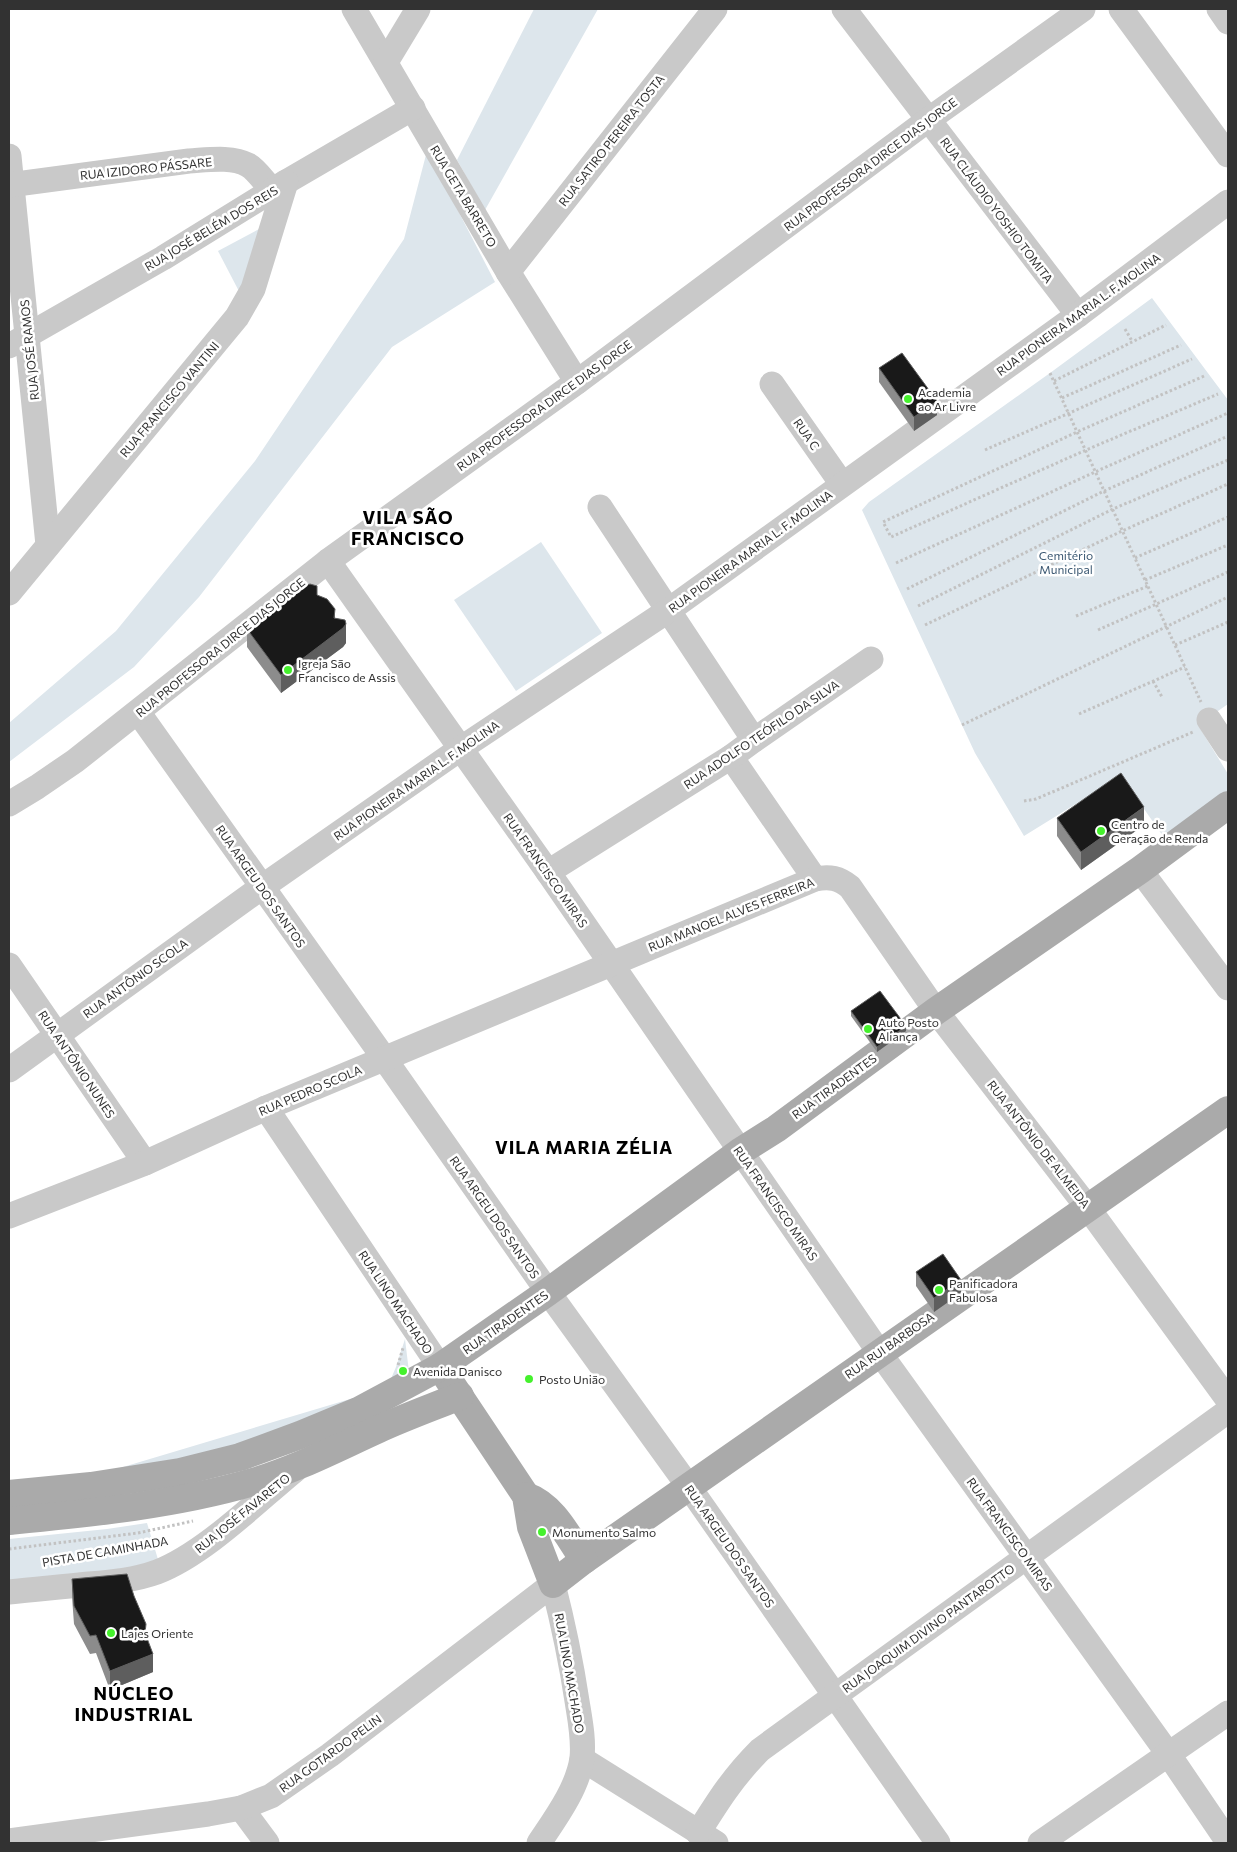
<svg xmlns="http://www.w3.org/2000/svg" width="1237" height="1852" font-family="Commissioner,sans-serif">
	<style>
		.green { fill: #dde6ec }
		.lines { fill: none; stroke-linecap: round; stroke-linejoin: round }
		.path { stroke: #c2c2c2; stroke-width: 3; stroke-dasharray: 2.5 2.5; stroke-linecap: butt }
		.minor { stroke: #c9c9c9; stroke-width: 25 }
		.major { stroke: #aaa; stroke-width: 28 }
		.wall { fill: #8c8c8c }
		.shaded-wall { fill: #5e5e5e }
		.building { fill: #191919; stroke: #5e5e5e }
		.poi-dot { fill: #45f12d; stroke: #fff; stroke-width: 2 }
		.labels { text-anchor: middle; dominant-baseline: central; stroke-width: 5; stroke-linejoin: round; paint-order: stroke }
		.street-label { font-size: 12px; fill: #323232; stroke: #fff }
		.poi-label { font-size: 12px; fill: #323232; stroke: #fff; text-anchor: start }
		.park-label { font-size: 12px; fill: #3b5872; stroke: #fff }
		.district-label { font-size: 18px; font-weight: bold; letter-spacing: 1px; fill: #000; stroke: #fff }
	</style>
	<rect width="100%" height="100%" fill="#fff"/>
	<g class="green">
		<path d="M534,9H598L485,210L457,160Z"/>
		<path d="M427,151L495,282L392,347L199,597L134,667L9,762V723L116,631L255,461L404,239Z"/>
		<path d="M261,228L243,299L218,251Z"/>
		<path d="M1152,298L1228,400V704L1198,725L1228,774V801L1165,839L1121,776L1024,836L975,753L862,510L869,502L1050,373Z"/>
		<path d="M541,542L602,633L516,691L454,600Z"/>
		<path d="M405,1339L409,1372L387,1388L236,1451L103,1473L387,1388L396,1367Z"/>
		<path d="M147,1523L160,1566L9,1584V1539L107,1529Z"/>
	</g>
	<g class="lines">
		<g class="path">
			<path d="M1125,329L1132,341"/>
			<path d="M1050,373L1201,702"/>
			<path d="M1204,376L1077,432L883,522L891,537L1086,450L1218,394"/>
			<path d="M1054,381L1166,325"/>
			<path d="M1062,398L1181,345"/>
			<path d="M985,450L1192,359"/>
			<path d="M1135,558L1228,517"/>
			<path d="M896,563L1095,472L1228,413"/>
			<path d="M1145,580L1228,545"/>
			<path d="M907,589L1104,491L1228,436"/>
			<path d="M918,606L1113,509L1228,460"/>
			<path d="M1076,616L1148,586"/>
			<path d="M925,625L1122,531L1228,484"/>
			<path d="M1098,630L1228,572"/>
			<path d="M1175,645L1228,622"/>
			<path d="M1153,681L1162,697"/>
			<path d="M1079,714L1185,667"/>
			<path d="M962,725L1228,597"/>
			<path d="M1024,801L1036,799L1193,732"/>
			<path d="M398,1365L403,1348"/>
			<path d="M9,1549L138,1533L193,1521"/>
		</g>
		<g class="minor">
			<path d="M354,9L508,272L577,382"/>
			<path d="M844,9L1078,315"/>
			<path d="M1121,9L1228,155"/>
			<path d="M1219,9L1228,22"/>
			<path d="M386,62L418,9"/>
			<path d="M9,156L48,545"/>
			<path d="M9,185L189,161C207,160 232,156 248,165C257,170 265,183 273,191"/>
			<path d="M508,272L715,9"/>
			<path d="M9,346L163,258L286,182L413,108"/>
			<path d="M772,384L842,484"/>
			<path d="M600,507L754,740"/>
			<path d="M328,561L548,872L879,1352L1169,1755L1228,1842"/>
			<path d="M9,593L237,317L253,289L286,182"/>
			<path d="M138,712L384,1058L548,1292L689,1487L938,1843"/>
			<path d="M1209,720L1228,749"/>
			<path d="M731,757L815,879"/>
			<path d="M9,804L37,787L75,761L328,561L577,382L928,120L1083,9"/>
			<path d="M1140,870L1228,988"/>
			<path d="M548,872L731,757L754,740L871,659"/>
			<path d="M9,965L145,1163"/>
			<path d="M9,1070L262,887L460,749L669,610L1078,315L1228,202"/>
			<path d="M266,1108L440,1367"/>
			<path d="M9,1216L145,1163L266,1108L815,879C830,876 839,878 850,887L936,1011L1088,1208L1228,1400"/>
			<path d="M9,1592C36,1589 62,1587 89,1584C112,1582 135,1580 157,1572C204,1554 256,1502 295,1470"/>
			<path d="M582,1759L716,1843"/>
			<path d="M241,1808L267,1843"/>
			<path d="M698,1833C718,1801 733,1777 760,1750L1228,1411"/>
			<path d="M9,1841L208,1814L241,1808L271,1796L330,1755L553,1584C563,1623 571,1661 577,1701C580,1720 584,1739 582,1758C578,1788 555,1819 539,1843"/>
			<path d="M1040,1843L1228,1713"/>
		</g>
		<g class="major">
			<path d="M440,1367L526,1496L531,1527L553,1584L584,1560L1228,1110"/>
			<path d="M9,1494L91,1486L180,1472L240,1457L300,1435L358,1411L440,1367L548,1292L741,1151L776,1129L936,1011L1140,870L1228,805"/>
			<path d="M526,1496C554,1506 568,1537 584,1560"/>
			<path d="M9,1521C90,1513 174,1505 253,1482C297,1469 337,1448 379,1429C405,1417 433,1407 460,1396"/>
		</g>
	</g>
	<g class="wall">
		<path d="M879,368L937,415L914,431L879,382Z"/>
		<path d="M317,595L335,618L346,643L343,647L281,693L247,647V629L264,616V607H276Z"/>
		<path d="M1057,818L1144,825L1081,870L1057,836Z"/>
		<path d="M851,1011L906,1031L877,1052L851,1016Z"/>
		<path d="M916,1272L961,1293L934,1312L916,1286Z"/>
		<path d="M72,1579L146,1637L153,1672L110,1690L96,1653L90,1654L74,1624L72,1597Z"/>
	</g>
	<g class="shaded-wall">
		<path d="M937,401V415L914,431V417Z"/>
		<path d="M335,609V628L346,624V643L343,647L281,693V675L334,618Z"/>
		<path d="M1144,807V825L1081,870V852Z"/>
		<path d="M906,1026V1031L877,1052V1047Z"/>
		<path d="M961,1280V1293L934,1312V1298Z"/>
		<path d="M153,1654V1672L110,1690V1671Z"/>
	</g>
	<g class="building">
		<path d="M902,353L937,401L914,417L879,368Z"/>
		<path d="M310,584L317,586V595L327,599L335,609L334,618L345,620L346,624L343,628L281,675L247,629L268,613L264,607L272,601L276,607L302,587Z"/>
		<path d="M1121,773L1144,807L1081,852L1057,818Z"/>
		<path d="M880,991L906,1026L877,1047L851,1011Z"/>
		<path d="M943,1254L961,1280L934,1298L916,1272Z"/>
		<path d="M127,1574L134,1596L146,1624L145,1633L153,1654L110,1671L96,1635L90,1636L74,1606L72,1579Z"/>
	</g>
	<g class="poi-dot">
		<circle cx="908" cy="399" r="5"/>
		<circle cx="288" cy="670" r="5"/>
		<circle cx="1101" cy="831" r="5"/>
		<circle cx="868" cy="1029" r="5"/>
		<circle cx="939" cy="1290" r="5"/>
		<circle cx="403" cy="1371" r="5"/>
		<circle cx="529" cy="1379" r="5"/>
		<circle cx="542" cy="1532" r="5"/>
		<circle cx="111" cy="1633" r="5"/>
	</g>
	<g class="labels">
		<g class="street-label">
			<text transform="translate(611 140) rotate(-52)">RUA SATIRO PEREIRA TOSTA</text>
			<text transform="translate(870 164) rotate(-37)">RUA PROFESSORA DIRCE DIAS JORGE</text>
			<text transform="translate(146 168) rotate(-6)">RUA IZIDORO PÁSSARE</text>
			<text transform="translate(464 196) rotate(59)">RUA GETA BARRETO</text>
			<text transform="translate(997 210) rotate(53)">RUA CLÁUDIO YOSHIO TOMITA</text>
			<text transform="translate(211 228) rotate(-31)">RUA JOSÉ BELÉM DOS REIS</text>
			<text transform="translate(1078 314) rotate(-36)">RUA PIONEIRA MARIA L. F. MOLINA</text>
			<text transform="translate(29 350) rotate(-96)">RUA JOSÉ RAMOS</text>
			<text transform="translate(169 399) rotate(-50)">RUA FRANCISCO VANTINI</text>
			<text transform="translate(544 405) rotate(-36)">RUA PROFESSORA DIRCE DIAS JORGE</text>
			<text transform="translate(807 434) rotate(55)">RUA C</text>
			<text transform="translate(750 551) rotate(-36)">RUA PIONEIRA MARIA L. F. MOLINA</text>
			<text transform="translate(220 647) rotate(-39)">RUA PROFESSORA DIRCE DIAS JORGE</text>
			<text transform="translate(761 734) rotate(-34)">RUA ADOLFO TEÓFILO DA SILVA</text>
			<text transform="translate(416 780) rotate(-35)">RUA PIONEIRA MARIA L. F. MOLINA</text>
			<text transform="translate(546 870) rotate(55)">RUA FRANCISCO MIRAS</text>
			<text transform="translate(261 886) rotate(55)">RUA ARGEU DOS SANTOS</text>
			<text transform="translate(731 914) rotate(-22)">RUA MANOEL ALVES FERREIRA</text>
			<text transform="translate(135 978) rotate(-36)">RUA ANTÔNIO SCOLA</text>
			<text transform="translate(77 1064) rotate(56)">RUA ANTÔNIO NUNES</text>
			<text transform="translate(834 1086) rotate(-36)">RUA TIRADENTES</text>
			<text transform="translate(310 1090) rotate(-23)">RUA PEDRO SCOLA</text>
			<text transform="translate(1039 1144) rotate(52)">RUA ANTÔNIO DE ALMEIDA</text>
			<text transform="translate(776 1203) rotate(55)">RUA FRANCISCO MIRAS</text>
			<text transform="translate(495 1217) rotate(55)">RUA ARGEU DOS SANTOS</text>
			<text transform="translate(396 1302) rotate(56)">RUA LINO MACHADO</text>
			<text transform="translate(505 1322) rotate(-35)">RUA TIRADENTES</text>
			<text transform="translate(889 1345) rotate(-35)">RUA RUI BARBOSA</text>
			<text transform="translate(242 1513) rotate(-39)">RUA JOSÉ FAVARETO</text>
			<text transform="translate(1010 1534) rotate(54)">RUA FRANCISCO MIRAS</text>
			<text transform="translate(730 1546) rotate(55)">RUA ARGEU DOS SANTOS</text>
			<text transform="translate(105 1551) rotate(-10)">PISTA DE CAMINHADA</text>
			<text transform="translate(928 1628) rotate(-36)">RUA JOAQUIM DIVINO PANTAROTTO</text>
			<text transform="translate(570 1673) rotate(80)">RUA LINO MACHADO</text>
			<text transform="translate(330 1753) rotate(-36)">RUA GOTARDO PELIN</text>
		</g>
		<g class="poi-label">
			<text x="918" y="392">Academia<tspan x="918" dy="14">ao Ar Livre</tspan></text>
			<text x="298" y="663">Igreja São<tspan x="298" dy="14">Francisco de Assis</tspan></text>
			<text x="1111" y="824">Centro de<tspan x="1111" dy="14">Geração de Renda</tspan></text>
			<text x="878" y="1022">Auto Posto<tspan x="878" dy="14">Aliança</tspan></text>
			<text x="949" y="1283">Panificadora<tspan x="949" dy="14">Fabulosa</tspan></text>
			<text x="413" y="1371">Avenida Danisco</text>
			<text x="539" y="1379">Posto União</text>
			<text x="552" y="1532">Monumento Salmo</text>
			<text x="121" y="1633">Lajes Oriente</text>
		</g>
		<g class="park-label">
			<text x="1066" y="555">Cemitério<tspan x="1066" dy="14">Municipal</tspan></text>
		</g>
		<g class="district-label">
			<text x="408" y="517">VILA SÃO<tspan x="408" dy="21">FRANCISCO</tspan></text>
			<text x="584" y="1147">VILA MARIA ZÉLIA</text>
			<text x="134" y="1693">NÚCLEO<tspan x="134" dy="21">INDUSTRIAL</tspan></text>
		</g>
	</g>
	<rect width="1237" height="1852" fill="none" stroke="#323232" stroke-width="20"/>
</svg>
